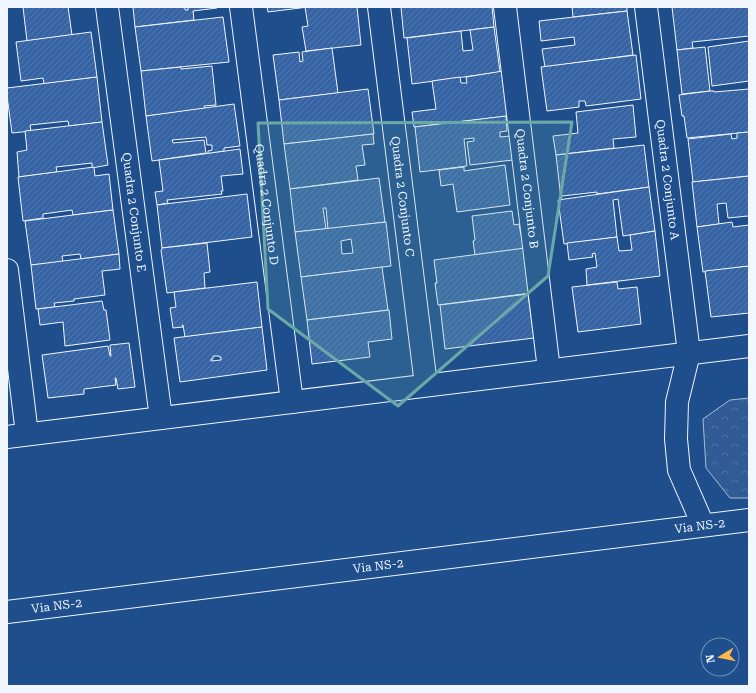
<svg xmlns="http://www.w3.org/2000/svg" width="756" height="693" font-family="'Roboto Serif',serif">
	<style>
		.park { fill: url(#park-crowns); stroke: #a8bbd7 }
		.building { fill: url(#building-hatch); stroke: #f2f6ff; fill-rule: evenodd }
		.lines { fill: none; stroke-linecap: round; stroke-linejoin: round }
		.minor-casing { stroke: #f2f6ff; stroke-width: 24 }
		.tertiary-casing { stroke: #f2f6ff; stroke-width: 24 }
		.minor { stroke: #1f4e8c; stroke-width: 22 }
		.tertiary { stroke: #1f4e8c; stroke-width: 22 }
		.marked { fill: #6aa9a8; fill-opacity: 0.2; stroke: #6aa9a8; stroke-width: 3; stroke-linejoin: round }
		.labels { text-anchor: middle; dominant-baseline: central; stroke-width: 3; stroke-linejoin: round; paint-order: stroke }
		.street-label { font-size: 12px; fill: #f2f6ff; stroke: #1f4e8c }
	</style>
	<defs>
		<pattern id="park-crowns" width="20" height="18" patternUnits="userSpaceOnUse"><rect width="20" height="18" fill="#305b95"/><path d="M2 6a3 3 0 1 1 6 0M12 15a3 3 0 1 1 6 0" fill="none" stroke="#4e73a5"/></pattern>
		<pattern id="building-hatch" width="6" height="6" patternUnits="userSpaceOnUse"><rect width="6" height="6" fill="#3563a3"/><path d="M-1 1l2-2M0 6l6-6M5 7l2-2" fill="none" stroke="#537ab1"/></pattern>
	</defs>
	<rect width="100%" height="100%" fill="#1f4e8c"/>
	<path class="park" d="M749,398V498H730L706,468L703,419L730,400Z"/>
	<g class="building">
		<path d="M23,7H68L72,35L27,41Z"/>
		<path d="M133,7H185V10H188V7H217V8L193,11L194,20L135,27Z"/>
		<path d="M267,7H308L268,12Z"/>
		<path d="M305,7H357L361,45L306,51L302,27L308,26Z"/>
		<path d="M401,7H492L494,27L404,38Z"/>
		<path d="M572,7H627V11L573,17Z"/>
		<path d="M672,7H749V36L692,42L693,48L677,50Z"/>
		<path d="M627,11L633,55L545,67L542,49L575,45L574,37L541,41L539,21Z"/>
		<path d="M223,17L229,62L141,71L135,27Z"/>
		<path d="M494,27L500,72L412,84L407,38L461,31L463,51L473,50L470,30Z"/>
		<path d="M91,32L97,77L44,84L43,78L21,81L16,42Z"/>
		<path d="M749,41V81L712,86L708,47Z"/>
		<path d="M705,47L710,91L682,94L677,50Z"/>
		<path d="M332,48L338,93L279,100L273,55L299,52L300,62L303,61L302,52Z"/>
		<path d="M636,55L641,99L586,106L585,101H579V107L547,111L541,67Z"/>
		<path d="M212,66L216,105L204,106L205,109L146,116L141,71L181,67V69Z"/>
		<path d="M503,71L509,116L414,127L412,112L436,109L432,81L460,77L461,83H467L466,77Z"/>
		<path d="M97,77L102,122L69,126L68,121L30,125L31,131L12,133L7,96V88Z"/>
		<path d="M368,89L374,134L284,144L279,100Z"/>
		<path d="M749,89V132L687,138L684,116H682L679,95L710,91H714V92Z"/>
		<path d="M234,104L240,146L224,148V151L208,154V151L212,150V145H207L206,137L172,140L173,143L204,140L206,153L152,161L146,116Z"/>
		<path d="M633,105L636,137L613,139L614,148L556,155L553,136L578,133L576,112Z"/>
		<path d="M506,116L507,131L500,132V137L510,136L513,160L470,165L467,142L474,141V138L464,139L467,166L420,172L415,127Z"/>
		<path d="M102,122L108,165L92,168V163L56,167L57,172L19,177L17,152L27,150L25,131Z"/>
		<path d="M749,132V176L693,182L688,139L731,134L732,139L737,138V133Z"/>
		<path d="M373,134L374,144L362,145L365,165L356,166L358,180L290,189L284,144Z"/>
		<path d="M644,145L649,187L597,194V192L562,196L561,199L556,155Z"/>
		<path d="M240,149L243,174L221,176L223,191H221L222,194L167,200L168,203L157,205L155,192L163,191L159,160Z"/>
		<path d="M505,165L510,205L457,212L453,184L441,186L439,170L464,167V171Z"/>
		<path d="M94,167L95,176L109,174L113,210L73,215L72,210L43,214V218L23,221L18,177Z"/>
		<path d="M749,176V219L748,216L728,218L726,203L717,204L719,224L697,227L692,182Z"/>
		<path d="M379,178L385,222L328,229L326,208H323L326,229L295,232L290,189Z"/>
		<path d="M649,187L655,231L623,236L618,199L613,200L617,237L564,244L558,200Z"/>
		<path d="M247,194L252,237L162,248L157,205Z"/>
		<path d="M113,210L119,254L81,259L80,254L62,256L63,262L31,265L25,221Z"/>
		<path d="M512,211L514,225L519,224L521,235L522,234L524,249L475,255L473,241L475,240L472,216Z"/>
		<path d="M386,222L391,266L301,277L295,232ZM351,239L353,253L342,254L341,241Z"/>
		<path d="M732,222L733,227L749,225V266L703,272L697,227Z"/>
		<path d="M655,231L660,276L587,285L586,269L597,267L595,253L592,254L593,257L569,260L567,243L617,237L619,251L632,250L630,235Z"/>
		<path d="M207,243L210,272L204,273L205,288L167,293L161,250L162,249V248Z"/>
		<path d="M525,248L531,293L438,305L435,283H437L434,260Z"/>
		<path d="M119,254L120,269L102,271L105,295L74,299V301L54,303L55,307L36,309L31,265Z"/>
		<path d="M749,266V313L711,317L705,271Z"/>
		<path d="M382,267L388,310L307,320L301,277Z"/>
		<path d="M257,282L262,327L185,337L183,325H182L183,327L173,328L170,308L176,307L174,292Z"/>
		<path d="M617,282L618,289L637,287L641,324L578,332L572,287Z"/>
		<path d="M528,294L534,338L445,349L440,305Z"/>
		<path d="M102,301L104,310H106L110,340L65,346L63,322L40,325L38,309Z"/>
		<path d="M389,310L392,339L368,342L370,357L312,364L307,320Z"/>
		<path d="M262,327L267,370L180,382L174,338ZM213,356H219V357H221V360L211,361V359H213Z"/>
		<path d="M129,343L135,387L118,389L116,378H115L116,385L84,389V394L48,398L42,355L108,346L110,356H111L110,345Z"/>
	</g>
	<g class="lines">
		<g class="minor-casing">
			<g id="minor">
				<path id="s1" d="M107,7L161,418"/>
				<path id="s2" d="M241,7L292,402"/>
				<path id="s3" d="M379,7L426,385"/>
				<path id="s4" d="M505,7L549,370"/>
				<path id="s5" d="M646,7L689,353"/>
				<path d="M7,270L27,434"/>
			</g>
		</g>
		<g class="tertiary-casing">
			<g id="tertiary">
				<path d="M689,353L677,402L676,439L679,470L703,525"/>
				<path d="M7,437L749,346"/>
				<path id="s6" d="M7,612L749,520"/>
			</g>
		</g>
		<use href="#minor" class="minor"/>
		<use href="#tertiary" class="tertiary"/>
	</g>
	<path class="marked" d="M572,122L548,276L398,406L268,309L258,123Z"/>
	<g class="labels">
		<g class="street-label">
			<text stroke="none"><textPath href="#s5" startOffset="174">Quadra 2 Conjunto A</textPath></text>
			<text stroke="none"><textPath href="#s4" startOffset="183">Quadra 2 Conjunto B</textPath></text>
			<text stroke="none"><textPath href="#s3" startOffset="191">Quadra 2 Conjunto C</textPath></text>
			<text stroke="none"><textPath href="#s2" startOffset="199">Quadra 2 Conjunto D</textPath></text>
			<text stroke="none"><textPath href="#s1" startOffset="207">Quadra 2 Conjunto E</textPath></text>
			<text stroke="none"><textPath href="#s6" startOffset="698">Via NS-2</textPath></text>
			<text stroke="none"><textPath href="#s6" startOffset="374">Via NS-2</textPath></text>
			<text stroke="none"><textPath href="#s6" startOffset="50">Via NS-2</textPath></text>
		</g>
	</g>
	<rect width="756" height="693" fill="none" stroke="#f2f6ff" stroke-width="16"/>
	<g transform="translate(720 657) rotate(260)"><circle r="19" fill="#1f4e8c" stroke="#7391ba"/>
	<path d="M0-3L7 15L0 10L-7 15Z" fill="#ffb74d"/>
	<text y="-6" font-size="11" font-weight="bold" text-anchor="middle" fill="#f2f6ff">N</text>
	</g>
</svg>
